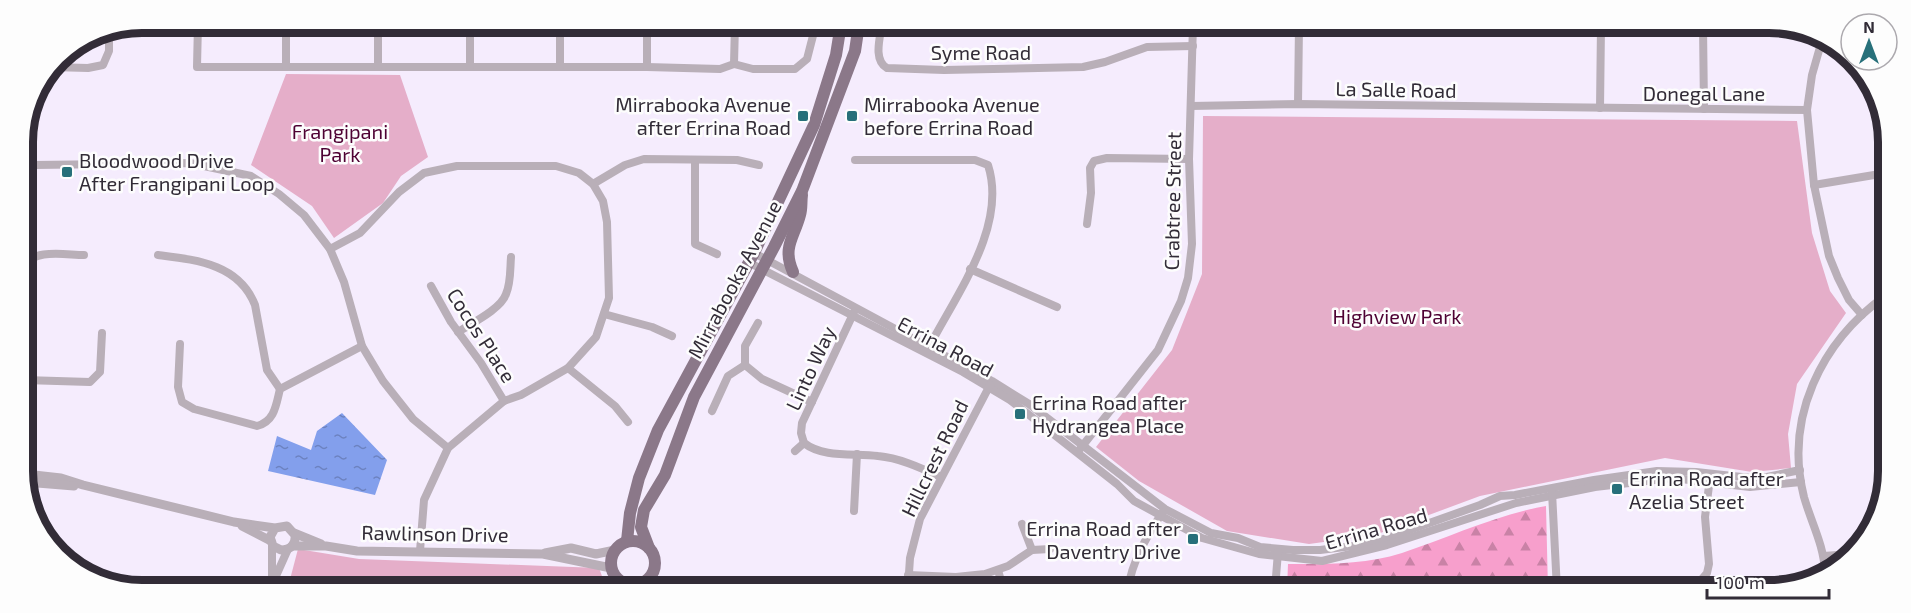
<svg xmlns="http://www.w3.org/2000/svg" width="1911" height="613" font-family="'Exo 2',sans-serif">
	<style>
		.forest { fill: url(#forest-firs) }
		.green { fill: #e5aec9 }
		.water { fill: url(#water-ripples) }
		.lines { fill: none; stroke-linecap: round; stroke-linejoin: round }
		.minor { stroke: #b9afb8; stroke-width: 8 }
		.tertiary { stroke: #b9afb8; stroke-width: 9 }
		.primary { stroke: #8b7889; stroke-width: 12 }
		.poi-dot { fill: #27707a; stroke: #fdfdfd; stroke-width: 2 }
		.labels { text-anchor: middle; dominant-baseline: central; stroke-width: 5; stroke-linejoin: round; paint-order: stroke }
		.street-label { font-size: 20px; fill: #322c37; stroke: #fdfdfd }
		.poi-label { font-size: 20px; fill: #322c37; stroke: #fdfdfd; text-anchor: start }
		.park-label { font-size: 20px; fill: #4e0133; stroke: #fdfdfd }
		.rim { fill: none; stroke: #322c37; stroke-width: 8 }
	</style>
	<defs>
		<pattern id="forest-firs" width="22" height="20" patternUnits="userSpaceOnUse" patternTransform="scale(1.5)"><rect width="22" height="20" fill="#f79fcc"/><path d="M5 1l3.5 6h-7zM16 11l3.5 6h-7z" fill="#c982a6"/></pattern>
		<pattern id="water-ripples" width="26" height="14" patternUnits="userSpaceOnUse" patternTransform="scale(1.5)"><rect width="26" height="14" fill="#839fec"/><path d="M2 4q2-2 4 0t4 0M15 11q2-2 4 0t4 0" fill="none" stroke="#6c82c0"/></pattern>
	</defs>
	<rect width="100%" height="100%" fill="#f5ecfd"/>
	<path class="forest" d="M1546,506L1548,590L1287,589L1288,564C1326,564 1364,565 1402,553C1450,537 1496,515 1546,506Z"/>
	<g class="green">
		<path d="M286,74L400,75L428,157L401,176L383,203L334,238L312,206L251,165Z"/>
		<path d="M1203,116L1797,121L1812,233L1830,291L1846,313L1797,384L1788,434L1791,468L1752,472L1665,458L1480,496L1375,535L1309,544L1227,531L1139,481L1096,447L1172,350L1202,274Z"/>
		<path d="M298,549L359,559L599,568L606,587H288Z"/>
	</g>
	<path class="water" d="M342,413L387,460L375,495L268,471L277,436L311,450L317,431Z"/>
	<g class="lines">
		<g class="minor">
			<path d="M198,23L197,67H647L720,69L734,64L735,24"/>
			<path d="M470,23V67"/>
			<path d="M560,24V67"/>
			<path d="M647,24V67"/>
			<path d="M882,24C880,38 873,60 887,68L944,70L1083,67L1105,62L1147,47L1193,46"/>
			<path d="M1703,26L1704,109"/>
			<path d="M1822,40L1812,75L1807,110L1814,185L1829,256L1838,278L1849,300L1862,315"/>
			<path d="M734,64L753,69H795L807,59L816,24"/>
			<path d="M51,67L88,68L103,65L109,51V29"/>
			<path d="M286,67V23"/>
			<path d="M378,67V23"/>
			<path d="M1298,104L1299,25"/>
			<path d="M1191,106L1298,104L1807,110"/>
			<path d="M1600,108L1601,26"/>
			<path d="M855,160H975L988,165C1008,227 955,296 928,349"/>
			<path d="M695,161V244L717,254"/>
			<path d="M23,169L35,165L190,163L251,176L279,194L304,215L330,249L344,282L362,346L383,381L413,419L448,448"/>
			<path d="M593,184L625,165L644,159L737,160L759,165"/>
			<path d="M1814,185L1886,173"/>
			<path d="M1087,224L1091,193L1090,168L1094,161L1107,158L1189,159"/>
			<path d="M330,249L360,233L399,192L424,173L457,166H556L579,173L593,184L603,201L607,222L609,298L596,337L568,368L521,395L504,401L448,448L424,500L420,551"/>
			<path d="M754,253L992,381L1029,404L1165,509L1211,533L1238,538L1260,547L1293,550H1320L1361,545L1387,538L1480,505L1500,496L1515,495L1594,480L1657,471L1696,472L1751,478L1767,477L1800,470"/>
			<path d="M158,255C197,260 239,264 255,305L267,370L280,389"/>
			<path d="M748,262L963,372L1010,400L1117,484L1134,501L1202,538L1259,554L1322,561L1387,545L1516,503L1595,487L1672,478L1750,487L1801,482"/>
			<path d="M23,267C34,248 65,255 84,255"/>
			<path d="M970,269L1057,307"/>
			<path d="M431,286L451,322L481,363L504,401"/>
			<path d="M854,312L802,423L801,433L804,443C823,458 854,453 878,456C900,458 921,468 941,477"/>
			<path d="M604,314L652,327L672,336"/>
			<path d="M458,332C472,323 501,309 506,294C511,283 510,269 511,257"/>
			<path d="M180,344L178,387L182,402L194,409L257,426C275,421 276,405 280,389L362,346"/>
			<path d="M745,365L762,379L812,402"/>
			<path d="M568,368L615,406L628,422"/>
			<path d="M24,380L90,382L100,372L102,333"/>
			<path d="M712,411L728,376L745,365V346L758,323"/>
			<path d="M1080,449L1158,350L1181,301L1188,278L1192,244L1189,159L1193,25"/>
			<path d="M795,451L804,443"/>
			<path d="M1552,492L1557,590"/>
			<path d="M854,511L857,454"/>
			<path d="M1022,524L1032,550"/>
			<path d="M272,544V580"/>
			<path d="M1824,556L1850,554"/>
			<path d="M998,570L1003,588"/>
			<path d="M1825,572C1824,545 1811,522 1804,497C1784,418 1821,342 1885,296"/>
			<path d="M908,575L956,577L985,574L1008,566L1032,550L1050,549"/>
			<path d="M1666,583H1689L1701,580L1707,573L1709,564L1705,517L1710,478"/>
			<path d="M271,587L288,549"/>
			<path d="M908,588L910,558L920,519L990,385"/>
			<path d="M1128,589C1132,561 1147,536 1162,513"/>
			<path d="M1275,589L1278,552"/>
		</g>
		<g class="tertiary">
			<path d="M25,474L61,478L83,485L234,522L275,528L287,526L295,535C296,544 291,550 281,550L273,546L270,537L275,528"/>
			<path d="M25,482L74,486"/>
			<path d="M242,526L271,541"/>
			<path d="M294,533L321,544"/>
			<path d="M292,546H326L357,551L543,554L611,568"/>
			<path d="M545,553L571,548L596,554L615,550"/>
		</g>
		<g class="primary">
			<path d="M793,272C782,247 794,238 800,215C802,209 801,202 802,195"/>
			<circle cx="633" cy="563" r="22"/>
			<path d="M627,541L630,513L639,478L658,430L754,253L814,125L836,55L841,24"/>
			<path d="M649,548L641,527L644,510L665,475L694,397L774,247L802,191L855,51L859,24"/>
		</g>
	</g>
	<g class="poi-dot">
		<rect x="797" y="110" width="12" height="12" rx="3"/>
		<rect x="846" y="110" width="12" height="12" rx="3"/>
		<rect x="61" y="166" width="12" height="12" rx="3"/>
		<rect x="1014" y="408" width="12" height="12" rx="3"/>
		<rect x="1611" y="483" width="12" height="12" rx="3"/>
		<rect x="1187" y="533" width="12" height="12" rx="3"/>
	</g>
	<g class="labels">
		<g class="street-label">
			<text x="981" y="52">Syme Road</text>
			<text transform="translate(1396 89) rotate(1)">La Salle Road</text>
			<text x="1704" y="93">Donegal Lane</text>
			<text transform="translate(1172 201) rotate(-89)">Crabtree Street</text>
			<text transform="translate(734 279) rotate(-62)">Mirrabooka Avenue</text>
			<text transform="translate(482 335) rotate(57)">Cocos Place</text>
			<text transform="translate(946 346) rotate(28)">Errina Road</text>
			<text transform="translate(810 368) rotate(-65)">Linto Way</text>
			<text transform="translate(934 458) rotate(-64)">Hillcrest Road</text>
			<text transform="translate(1376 528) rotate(-16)">Errina Road</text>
			<text transform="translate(435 533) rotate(1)">Rawlinson Drive</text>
		</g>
		<g class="poi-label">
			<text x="791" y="104" text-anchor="end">Mirrabooka Avenue<tspan x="791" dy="23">after Errina Road</tspan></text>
			<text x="864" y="104">Mirrabooka Avenue<tspan x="864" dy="23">before Errina Road</tspan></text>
			<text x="79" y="160">Bloodwood Drive<tspan x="79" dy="23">After Frangipani Loop</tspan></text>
			<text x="1032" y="402">Errina Road after<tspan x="1032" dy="23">Hydrangea Place</tspan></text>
			<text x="1629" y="478">Errina Road after<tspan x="1629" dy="23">Azelia Street</tspan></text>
			<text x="1181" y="528" text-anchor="end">Errina Road after<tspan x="1181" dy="23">Daventry Drive</tspan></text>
		</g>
		<g class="park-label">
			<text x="340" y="131">Frangipani<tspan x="340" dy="23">Park</tspan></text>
			<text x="1397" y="316">Highview Park</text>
		</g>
	</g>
	<path d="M0 0H1911V613H0ZM142 33H1769A109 109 0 0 1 1878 142V471A109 109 0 0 1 1769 580H142A109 109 0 0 1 33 471V142A109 109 0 0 1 142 33Z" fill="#fdfdfd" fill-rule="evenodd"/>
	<path class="rim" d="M142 33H1769A109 109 0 0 1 1878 142V471A109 109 0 0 1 1769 580H142A109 109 0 0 1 33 471V142A109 109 0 0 1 142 33Z"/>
	<g transform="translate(1869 42)"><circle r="28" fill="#fdfdfd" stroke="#aca9ae" stroke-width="1.5"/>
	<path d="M0-4.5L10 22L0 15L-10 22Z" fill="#27707a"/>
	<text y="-9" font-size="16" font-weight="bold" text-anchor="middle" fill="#322c37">N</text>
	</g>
	<path d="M1707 589v9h122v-9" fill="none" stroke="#322c37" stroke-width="3"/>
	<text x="1716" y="589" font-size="18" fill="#322c37" stroke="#fdfdfd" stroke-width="4.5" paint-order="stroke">100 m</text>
</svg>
